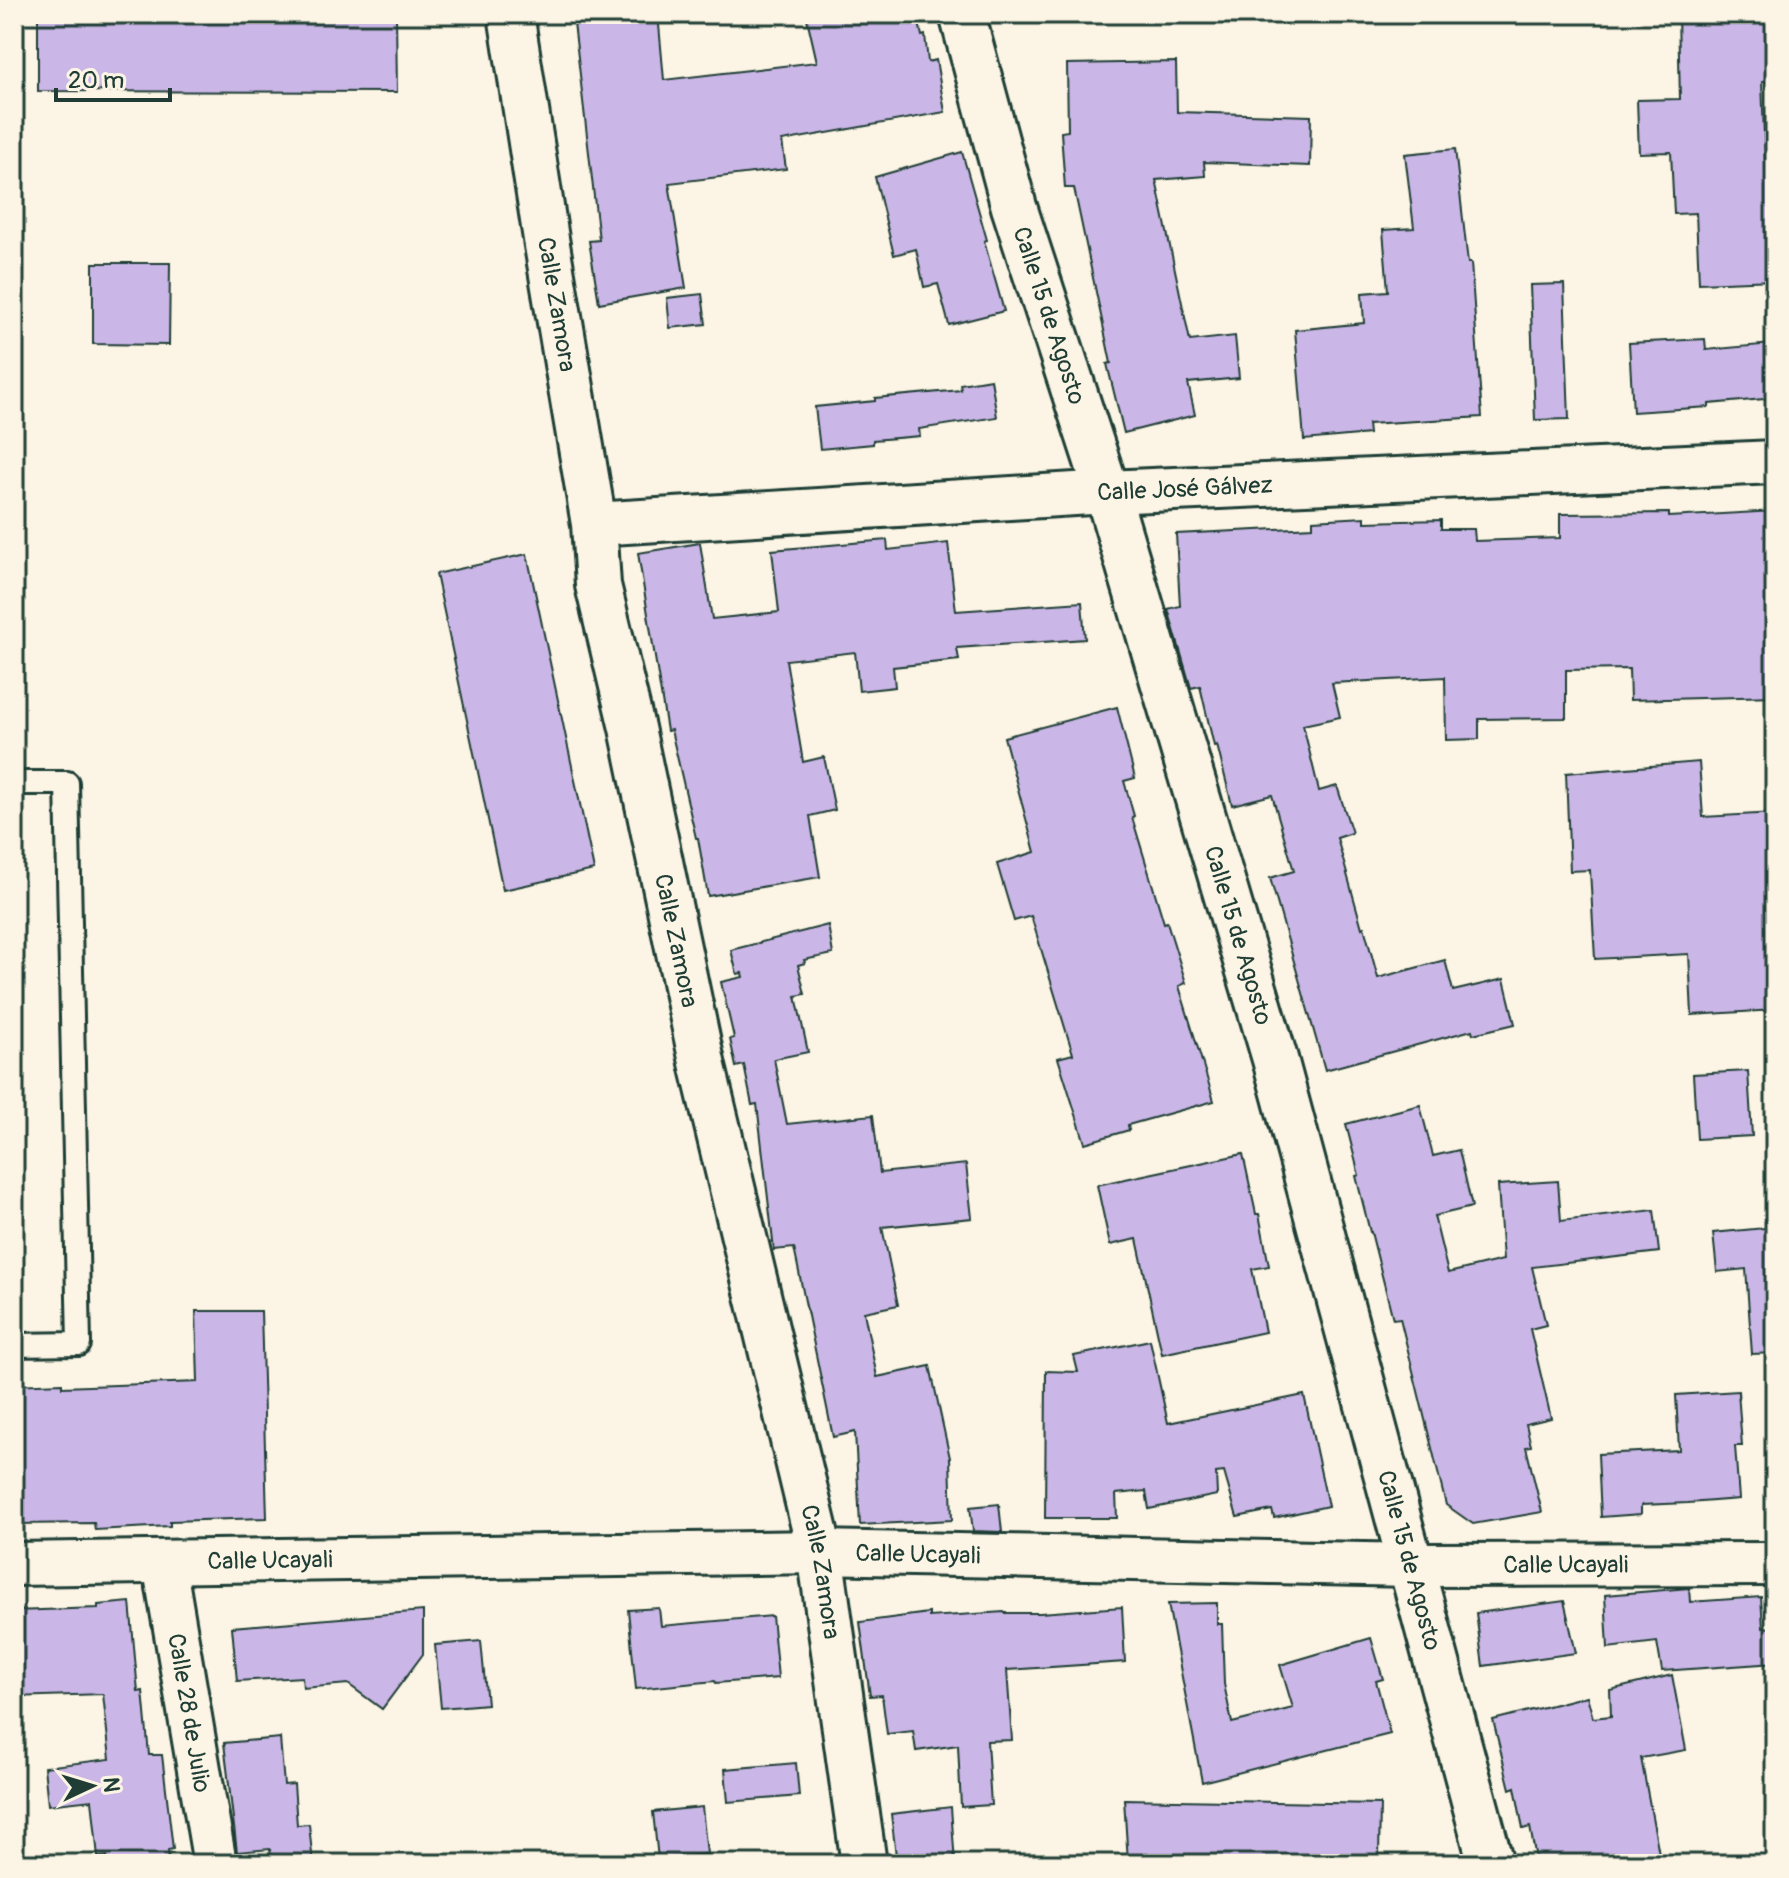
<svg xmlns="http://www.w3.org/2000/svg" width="1789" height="1878" font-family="Pangolin,sans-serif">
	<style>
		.building { fill: #cbb7e7; stroke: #1f3d34; stroke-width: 2 }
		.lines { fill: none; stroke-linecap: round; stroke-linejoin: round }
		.lane-casing { stroke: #1f3d34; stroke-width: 28 }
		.street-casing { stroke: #1f3d34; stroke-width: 48 }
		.secondary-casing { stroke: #1f3d34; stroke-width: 50 }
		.lane { stroke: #fcf5e5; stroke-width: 22 }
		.street { stroke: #fcf5e5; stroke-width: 42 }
		.secondary { stroke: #fcf5e5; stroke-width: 44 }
		.labels { text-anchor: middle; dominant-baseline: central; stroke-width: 7; stroke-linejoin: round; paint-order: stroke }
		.street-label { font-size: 24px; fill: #1f3d34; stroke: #fcf5e5 }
	</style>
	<rect width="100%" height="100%" fill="#fcf5e5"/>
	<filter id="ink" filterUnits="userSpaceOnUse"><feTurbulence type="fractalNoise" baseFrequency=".0125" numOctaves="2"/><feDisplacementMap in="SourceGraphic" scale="16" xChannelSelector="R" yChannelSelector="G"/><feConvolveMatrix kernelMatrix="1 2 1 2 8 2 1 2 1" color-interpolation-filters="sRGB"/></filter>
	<g filter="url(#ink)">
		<g class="building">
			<path d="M38,14H396L397,92L38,91Z"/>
			<path d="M573,14H658L664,80L817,62L806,14H917L922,36L925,35L928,62L936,60L945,112L782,141L786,169L669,183L686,288L599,303L589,241L599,240Z"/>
			<path d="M1678,14H1771V31H1775V82H1762L1765,159H1770L1774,280L1699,283L1696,213L1674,214L1671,152L1639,153L1637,100L1680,99Z"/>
			<path d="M1176,62L1177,112L1311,116L1310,166L1204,162L1205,176L1156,180L1190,341L1235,336L1239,378L1188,383L1195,415L1124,433L1107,364L1111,363L1074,188H1065L1061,132L1068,131L1067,64Z"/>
			<path d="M1455,149L1468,263H1471L1482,417L1368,424L1369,434L1304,440L1295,330L1364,323L1362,293L1388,291L1383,230L1414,228L1405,154Z"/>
			<path d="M962,152L987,240L984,241L1004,311L949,325L938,284L924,287L916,249L894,255L875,177Z"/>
			<path d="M93,263H170L169,345L93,344Z"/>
			<path d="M1564,284L1569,419L1535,420L1530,285Z"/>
			<path d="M702,294L706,324L670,328L667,298Z"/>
			<path d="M1705,339L1706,350L1772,344L1775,398L1709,404V407L1633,412L1629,343Z"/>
			<path d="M991,379L997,417L919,429L920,436L873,440V444L820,449L815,407L875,401V398L961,390L960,384Z"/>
			<path d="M1775,511V696L1630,700L1629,669L1566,670V718L1479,719V739L1446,740L1445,677L1332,683L1340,717L1303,725L1319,791L1337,786L1352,833L1337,838L1362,928L1364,927L1378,978L1445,960L1453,991L1504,979L1515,1024L1473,1034L1472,1030L1325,1070L1270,878L1294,871L1272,795L1232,805L1217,745L1214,746L1200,686L1191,688L1168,609L1180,606L1176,534L1313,527V520L1365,517V522L1441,520V529H1474L1475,541L1560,538V514L1669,513V517Z"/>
			<path d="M887,540L888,550L948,543L956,611L1082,602L1085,639L957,648L959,660L893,667L895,687L859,691L855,652L786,660L803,762L824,757L835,810L810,816L820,877L708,896L698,838H696L671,730L667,731L638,553L700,543L712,619L779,612L772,550Z"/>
			<path d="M527,554L594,870L503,890L436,574Z"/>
			<path d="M1117,707L1135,778L1124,781L1134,816L1132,817L1164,923L1167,922L1186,983L1179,986L1214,1101L1128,1125L1129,1130L1085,1143L1058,1058L1073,1054L1031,916L1014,921L997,864L1035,852L1004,737Z"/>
			<path d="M1699,762L1703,817L1775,813V1010L1692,1015L1689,954L1595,959L1590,870L1570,871L1566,773Z"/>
			<path d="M828,925L833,954L804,960L805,963L798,965L805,994L796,996L808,1052L774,1059L787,1124L873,1115L880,1173L966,1164L972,1218L882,1227L898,1305L864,1312L877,1377L930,1366L950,1458L952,1520L860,1525L855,1432L833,1437L794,1248L774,1250L757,1104L752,1105L744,1065L736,1067L730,1039L734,1038L721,982L743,977L742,973L737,974L731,950Z"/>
			<path d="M1748,1071L1752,1136L1697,1139L1693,1074Z"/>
			<path d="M1420,1105L1433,1156L1459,1150L1472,1207L1434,1216L1448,1273L1503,1260L1498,1185L1558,1181L1561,1221L1654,1210L1659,1252L1532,1267L1546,1325L1530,1329L1551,1418L1526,1424L1531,1446L1526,1447L1542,1512L1473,1524L1446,1505L1400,1318L1393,1319L1371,1232H1370L1356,1176L1359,1175L1346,1124Z"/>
			<path d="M1243,1154L1256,1214H1259L1269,1266L1252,1269L1265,1332L1162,1354L1137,1239L1110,1245L1097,1185Z"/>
			<path d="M1775,1227V1353L1752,1354L1746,1269L1717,1272L1713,1233Z"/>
			<path d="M196,1311H261L267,1518L170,1521V1526L95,1530L94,1523L14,1524V1385L62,1383V1387L198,1382Z"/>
			<path d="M1150,1340L1168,1423L1304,1395L1328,1506L1274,1518L1272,1510L1237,1517L1224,1472L1216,1473L1217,1495L1149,1509L1146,1491L1116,1494L1117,1518H1045L1046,1371L1078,1372L1074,1356Z"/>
			<path d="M1738,1391L1742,1446H1735L1739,1499L1688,1503L1641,1505V1514L1601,1517L1598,1454L1679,1450L1676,1395Z"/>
			<path d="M999,1504L1002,1532L973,1531L970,1507Z"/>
			<path d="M1689,1588L1690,1602L1761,1597L1763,1628L1775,1627V1663L1662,1671L1657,1642L1608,1648L1605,1595Z"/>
			<path d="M1564,1601L1576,1653L1483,1666L1476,1613Z"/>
			<path d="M130,1602L138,1692L143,1691L149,1755H162L173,1849L168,1850L169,1864H108L107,1856L98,1857L92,1800L48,1805L44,1767L110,1759L103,1694L14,1697V1611L98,1608V1605Z"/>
			<path d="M1217,1603V1624H1222L1224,1684L1232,1723L1293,1708L1280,1665L1371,1638L1383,1679L1376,1681L1390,1734L1202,1782L1168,1604Z"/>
			<path d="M1122,1607L1125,1662L1007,1670L1012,1740L987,1741L991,1805L961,1807L958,1745L916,1751L913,1731L887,1734L882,1695L870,1696L860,1622L929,1613V1617L1004,1612L1005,1613H1040Z"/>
			<path d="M659,1608L661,1626L772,1616L778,1678L716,1683L715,1681L636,1689L628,1610Z"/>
			<path d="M423,1611V1654L382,1709L348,1684L303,1688L302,1677L237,1681L232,1627Z"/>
			<path d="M481,1641L487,1704L441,1708L435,1645Z"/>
			<path d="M1672,1675L1686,1750L1641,1758L1661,1864H1537L1530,1827L1523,1829L1515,1787L1510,1789L1493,1720L1587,1696L1593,1718L1611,1716L1610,1690Z"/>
			<path d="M280,1738L284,1785L294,1784L297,1825L309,1824L313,1864H272L270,1849L237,1852L224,1743Z"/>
			<path d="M796,1763L799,1796L728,1802L725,1769Z"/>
			<path d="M1124,1799L1380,1804L1379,1857H1376V1864H1199L1200,1857L1128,1862Z"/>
			<path d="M702,1807L707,1854L658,1859L653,1812Z"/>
			<path d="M951,1807L955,1864H897L891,1814Z"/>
		</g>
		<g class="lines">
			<g class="lane-casing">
				<path id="lane" d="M14,783H67L79,1344L14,1345"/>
			</g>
			<g class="street-casing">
				<g id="street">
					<path id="s1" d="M594,524L1107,492L1775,462"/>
					<path id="s2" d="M164,1563L215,1864"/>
					<path id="s3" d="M14,1564L820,1552L1410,1565L1775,1564"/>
				</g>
			</g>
			<g class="secondary-casing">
				<g id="secondary">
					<path id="s4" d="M511,14L546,239L594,524L598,585L632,728L703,1067L820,1552L864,1864"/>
					<path id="s5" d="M962,14L1014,207L1107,492L1275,1059L1491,1864"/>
				</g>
			</g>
			<use href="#lane" class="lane"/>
			<use href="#street" class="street"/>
			<use href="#secondary" class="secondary"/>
		</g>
	</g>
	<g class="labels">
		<g class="street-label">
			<text stroke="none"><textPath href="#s4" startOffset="294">Calle Zamora</textPath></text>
			<text stroke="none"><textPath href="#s5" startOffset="314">Calle 15 de Agosto</textPath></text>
			<text stroke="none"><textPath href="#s1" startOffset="592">Calle José Gálvez</textPath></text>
			<text stroke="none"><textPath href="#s5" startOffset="962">Calle 15 de Agosto</textPath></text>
			<text stroke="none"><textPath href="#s4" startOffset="942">Calle Zamora</textPath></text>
			<text stroke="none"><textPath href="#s3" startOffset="904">Calle Ucayali</textPath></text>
			<text stroke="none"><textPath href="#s3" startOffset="256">Calle Ucayali</textPath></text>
			<text stroke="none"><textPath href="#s5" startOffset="1610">Calle 15 de Agosto</textPath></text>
			<text stroke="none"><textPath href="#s3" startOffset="1552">Calle Ucayali</textPath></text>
			<text stroke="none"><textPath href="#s4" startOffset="1590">Calle Zamora</textPath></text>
			<text stroke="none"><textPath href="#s2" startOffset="152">Calle 28 de Julio</textPath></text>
		</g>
	</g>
	<rect width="1789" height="1878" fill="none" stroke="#fcf5e5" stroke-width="48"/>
	<rect x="24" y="24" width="1741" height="1830" fill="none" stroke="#1f3d34" stroke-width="3" filter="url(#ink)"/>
	<g transform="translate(92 1786) rotate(86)" stroke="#fcf5e5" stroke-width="6" paint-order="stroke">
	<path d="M0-6L14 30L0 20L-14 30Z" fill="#1f3d34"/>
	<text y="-12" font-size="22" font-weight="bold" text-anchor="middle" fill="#1f3d34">N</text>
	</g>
	<path d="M56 88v12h114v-12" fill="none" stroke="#1f3d34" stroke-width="4"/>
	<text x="68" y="88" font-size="24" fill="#1f3d34" stroke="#fcf5e5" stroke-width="6" paint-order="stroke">20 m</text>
</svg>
